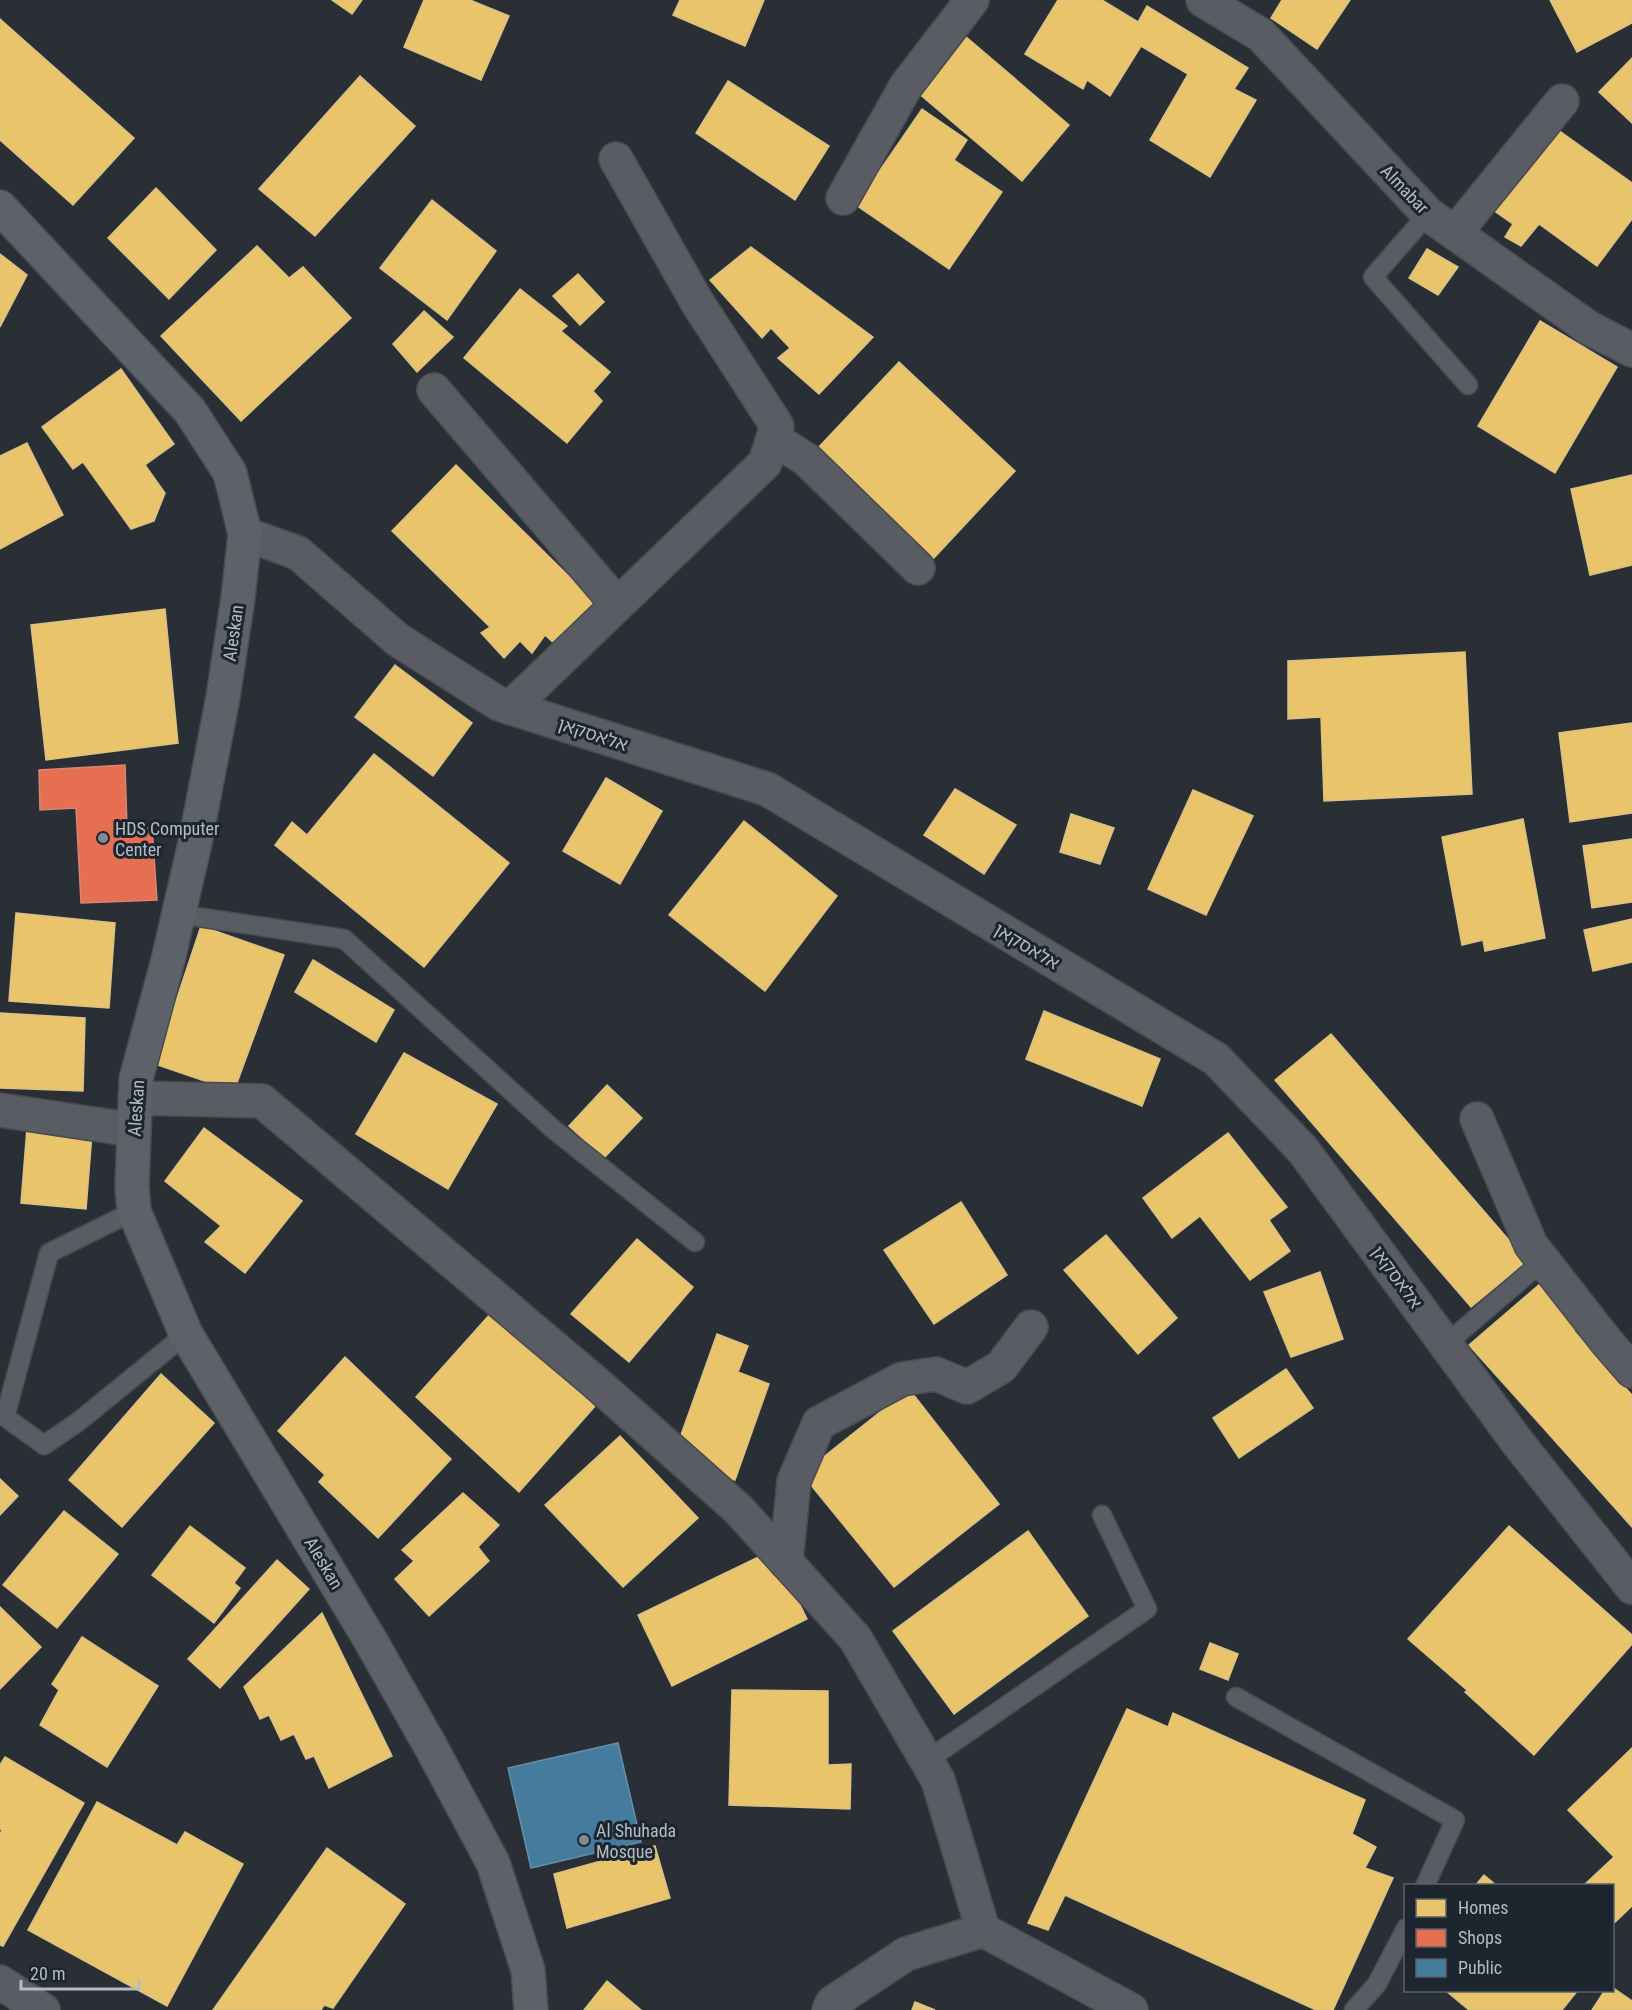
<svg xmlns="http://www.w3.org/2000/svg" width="1632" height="2010" font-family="'Roboto Condensed','Noto Sans Hebrew',sans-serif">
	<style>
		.homes { fill: #e9c46a; stroke: #d9c186; stroke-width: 1.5 }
		.shops { fill: #e76f51; stroke: #d78674; stroke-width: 1.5 }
		.public { fill: #457b9d; stroke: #668ea9; stroke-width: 1.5 }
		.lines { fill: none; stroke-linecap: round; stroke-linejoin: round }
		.lane-casing { stroke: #474b50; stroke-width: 21 }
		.street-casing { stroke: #474b50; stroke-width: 36 }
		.secondary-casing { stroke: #474b50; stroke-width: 36 }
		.lane { stroke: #595d63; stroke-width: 18 }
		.street { stroke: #595d63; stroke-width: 33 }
		.secondary { stroke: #5d6168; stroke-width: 33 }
		.poi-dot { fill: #838a93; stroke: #1d252f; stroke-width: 2 }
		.labels { text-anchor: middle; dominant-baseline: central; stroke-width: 6; stroke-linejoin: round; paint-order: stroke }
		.street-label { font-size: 18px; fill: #b3bbc6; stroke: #1d252f }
		.poi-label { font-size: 18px; fill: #b3bbc6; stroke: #1d252f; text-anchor: start }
	</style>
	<rect width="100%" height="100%" fill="#292f35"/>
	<g class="homes">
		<path d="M332,0H362L352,14Z"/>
		<path d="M424,0H470L509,16L481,80L404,47Z"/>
		<path d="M680,0H764L745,46L673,15Z"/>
		<path d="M1058,0H1102L1138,22L1147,6L1248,68L1234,89L1256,100L1210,177L1150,140L1188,74L1141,46L1110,96L1087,80L1083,89L1025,54Z"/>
		<path d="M1282,0H1350L1317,49L1271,18Z"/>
		<path d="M1550,0H1632V23L1577,52Z"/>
		<path d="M0,19L134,138L73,205L0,140Z"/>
		<path d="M965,36L1069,125L1022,181L917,92Z"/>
		<path d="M1632,58V123L1599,92Z"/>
		<path d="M360,76L415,126L315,236L259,189Z"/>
		<path d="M728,81L829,146L795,200L696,133Z"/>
		<path d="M922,109L967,140L954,160L1002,192L949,269L856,205Z"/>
		<path d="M1554,127L1632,183V219L1597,266L1539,224L1521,246L1505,237L1513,224L1493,210Z"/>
		<path d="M156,188L216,250L169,299L108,238Z"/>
		<path d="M432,200L496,251L447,320L380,268Z"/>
		<path d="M257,246L289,278L303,267L351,318L241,421L161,336Z"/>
		<path d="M751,247L873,337L819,394L778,358L790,348L771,328L762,338L710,280Z"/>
		<path d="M1427,249L1458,267L1438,295L1409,278Z"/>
		<path d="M0,254L27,275L0,327Z"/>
		<path d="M578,274L604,302L580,325L553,296Z"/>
		<path d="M520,289L567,326L561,331L610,372L593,391L602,401L567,443L464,358Z"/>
		<path d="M424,311L453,337L417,372L393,344Z"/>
		<path d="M1540,321L1617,367L1555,473L1478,426Z"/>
		<path d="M899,362L1015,471L933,559L817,449Z"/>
		<path d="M121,369L174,444L145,465L165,493L154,521L131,529L83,462L73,469L42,427Z"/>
		<path d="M27,443L63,515L0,549V456Z"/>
		<path d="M456,465L596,603L557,646L545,635L532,653L520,641L504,658L481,633L490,627L392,531Z"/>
		<path d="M1632,475V565L1590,575L1571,489Z"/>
		<path d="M165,609L178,743L46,760L31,625Z"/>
		<path d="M1465,652L1472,794L1324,801L1321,717L1288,719V661Z"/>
		<path d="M395,665L472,723L433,776L355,717Z"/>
		<path d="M1632,723V813L1570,822L1559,733Z"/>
		<path d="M374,754L509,863L424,967L275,845L292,822L307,835Z"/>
		<path d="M606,778L662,811L620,884L563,851Z"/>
		<path d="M955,789L1016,825L984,874L924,835Z"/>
		<path d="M1193,790L1253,816L1206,915L1148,889Z"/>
		<path d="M1071,814L1114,828L1100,864L1060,852Z"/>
		<path d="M1523,819L1545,938L1485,951L1483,940L1462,945L1442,837Z"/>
		<path d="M744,821L837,896L765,991L669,915Z"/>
		<path d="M1632,839V902L1592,908L1583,846Z"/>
		<path d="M16,913L115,923L109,1008L9,1001Z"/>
		<path d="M1632,919V962L1593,971L1584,930Z"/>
		<path d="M201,926L284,955L234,1091L155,1064Z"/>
		<path d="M313,960L394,1010L376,1042L295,992Z"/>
		<path d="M1044,1011L1160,1059L1142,1106L1026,1059Z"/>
		<path d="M0,1013L85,1018L83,1091L0,1088Z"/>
		<path d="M1331,1034L1527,1261L1471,1307L1275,1080Z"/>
		<path d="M404,1053L497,1104L448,1189L356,1134Z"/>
		<path d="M607,1085L642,1118L604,1158L569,1126Z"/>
		<path d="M27,1128L92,1134L86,1209L21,1203Z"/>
		<path d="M204,1128L302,1201L245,1273L205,1242L221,1226L165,1181Z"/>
		<path d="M1228,1133L1287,1207L1269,1220L1290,1251L1250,1280L1200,1216L1172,1238L1143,1198Z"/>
		<path d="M961,1202L1007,1275L934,1324L884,1250Z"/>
		<path d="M1106,1235L1177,1318L1138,1354L1064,1270Z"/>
		<path d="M637,1239L693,1287L629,1362L571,1314Z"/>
		<path d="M1320,1272L1343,1339L1291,1357L1264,1292Z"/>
		<path d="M1541,1283L1579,1326L1574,1331L1632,1395V1527L1469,1345Z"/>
		<path d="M491,1313L596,1405L519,1492L416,1397Z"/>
		<path d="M717,1334L748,1346L738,1372L769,1384L735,1480L695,1468L677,1446Z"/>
		<path d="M345,1357L451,1459L378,1538L319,1482L325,1475L278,1431Z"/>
		<path d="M1286,1369L1313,1408L1239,1458L1213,1418Z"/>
		<path d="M161,1374L214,1423L122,1527L69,1480Z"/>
		<path d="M909,1389L999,1504L894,1587L802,1474Z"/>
		<path d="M620,1436L698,1518L623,1587L545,1505Z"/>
		<path d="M0,1479L18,1496L0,1515Z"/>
		<path d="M463,1493L499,1525L478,1547L489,1561L429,1616L395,1579L414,1561L402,1550Z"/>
		<path d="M64,1511L118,1554L57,1628L3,1585Z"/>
		<path d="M190,1526L245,1568L234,1583L240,1588L214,1623L152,1575Z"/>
		<path d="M1509,1526L1632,1635V1644L1534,1755L1465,1692L1468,1691L1408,1639Z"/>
		<path d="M1028,1531L1088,1616L954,1714L893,1631Z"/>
		<path d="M773,1550L807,1619L672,1686L638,1615Z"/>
		<path d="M277,1560L309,1589L220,1688L188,1659Z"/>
		<path d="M0,1607L41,1647L0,1689Z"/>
		<path d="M322,1613L392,1756L329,1788L314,1756L306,1759L294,1734L281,1740L269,1715L260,1719L244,1687Z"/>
		<path d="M82,1637L158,1686L107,1767L40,1725L59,1690L52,1684Z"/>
		<path d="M1210,1643L1238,1654L1228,1680L1200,1669Z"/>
		<path d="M732,1690L828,1691V1765L851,1764L850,1809L729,1805Z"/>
		<path d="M1127,1709L1168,1727L1173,1713L1365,1800L1352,1834L1376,1847L1365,1868L1393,1878L1333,2010H1316L1065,1895L1048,1930L1028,1923Z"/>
		<path d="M1632,1748V1906L1613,1924L1612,1886H1583L1614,1857L1568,1810Z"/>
		<path d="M5,1757L84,1803L3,1946L0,1945V1834L2,1830L0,1829V1765Z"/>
		<path d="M97,1802L177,1845L185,1832L243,1864L167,2006L28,1930Z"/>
		<path d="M655,1846L670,1898L567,1928L554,1874Z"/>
		<path d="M327,1848L405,1904L333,2008L324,2005L321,2010H213Z"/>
		<path d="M1484,1875L1497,1886H1475Z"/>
		<path d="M607,1981L641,2010H584Z"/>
		<path d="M1612,1987L1632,2001V2010H1592L1605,1990H1612Z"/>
		<path d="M1445,1990H1578L1562,2010H1469Z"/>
		<path d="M915,2002L935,2010H912Z"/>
	</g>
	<path class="shops" d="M125,765L127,827H152L157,900L81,903L76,808L40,810L39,770Z"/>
	<path class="public" d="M618,1743L641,1842L531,1868L508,1768Z"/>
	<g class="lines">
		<g class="lane-casing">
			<g id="lane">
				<path d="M1428,214L1373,277L1468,385"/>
				<path d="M178,914L344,939L553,1129L695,1242"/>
				<path d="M134,1211L49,1253L5,1417L44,1445L78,1422L186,1334"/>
				<path d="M1446,1344L1543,1261"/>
				<path d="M1236,1697L1455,1820L1425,1886"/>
				<path d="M926,1761L1147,1609L1102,1515"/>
				<path d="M1354,2010L1377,1984L1406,1928"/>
			</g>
		</g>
		<g class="street-casing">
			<g id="street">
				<path d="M1203,0L1261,35L1428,214L1589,328L1632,350"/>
				<path d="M843,198L906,86L972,0"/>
				<path d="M1455,233L1562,101"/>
				<path d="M434,390L617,604"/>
				<path d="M773,438L807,460L918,568"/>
				<path d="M245,534L298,553L398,640L499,704L767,789L1216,1059L1303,1150L1518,1443L1632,1587"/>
				<path d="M510,708L765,463L777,426L697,302L616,159"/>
				<path d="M135,1098L262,1101L595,1382L738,1509L855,1638L938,1780L983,1930"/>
				<path d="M0,1110L134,1130"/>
				<path d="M1477,1119L1531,1245L1606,1341L1632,1371"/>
				<path d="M786,1562L794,1481L819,1423L902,1379L936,1374L967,1387L1001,1367L1031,1327"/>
				<path d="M0,1982L43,2010"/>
				<path d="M829,2010L832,2003L906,1954L983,1930L1131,2010"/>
			</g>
		</g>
		<g class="secondary-casing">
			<path id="secondary" d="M0,207L190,411L230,473L245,534L238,598L223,697L195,843L168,960L136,1079L132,1186L134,1211L186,1334L369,1638L431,1747L493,1863L528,1970L531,2010"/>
		</g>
		<use href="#lane" class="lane"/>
		<use href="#street" class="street"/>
		<use href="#secondary" class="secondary"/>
	</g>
	<g class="poi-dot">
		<circle cx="103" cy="838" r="6"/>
		<circle cx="584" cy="1840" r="6"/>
	</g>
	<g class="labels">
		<g class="street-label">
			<text transform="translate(1405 189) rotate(46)">Almabar</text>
			<text transform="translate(233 633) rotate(-82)">Aleskan</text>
			<text transform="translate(593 734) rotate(18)">אלאסקאן</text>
			<text transform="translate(1027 946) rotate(31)">אלאסקאן</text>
			<text transform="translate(136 1108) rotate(-86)">Aleskan</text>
			<text transform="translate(1397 1277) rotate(54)">אלאסקאן</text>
			<text transform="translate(324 1563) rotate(59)">Aleskan</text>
		</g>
		<g class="poi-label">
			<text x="115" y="828">HDS Computer<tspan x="115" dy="21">Center</tspan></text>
			<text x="596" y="1830">Al Shuhada<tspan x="596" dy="21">Mosque</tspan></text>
		</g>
	</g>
	<rect x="1404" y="1884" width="210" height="108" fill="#1d252f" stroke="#59616b" stroke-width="1.5"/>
	<rect x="1416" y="1899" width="30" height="18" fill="#e9c46a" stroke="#59616b" stroke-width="1.5"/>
	<text x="1458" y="1914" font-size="18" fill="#b3bbc6">Homes</text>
	<rect x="1416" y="1929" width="30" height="18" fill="#e76f51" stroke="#59616b" stroke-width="1.5"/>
	<text x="1458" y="1944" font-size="18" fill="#b3bbc6">Shops</text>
	<rect x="1416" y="1959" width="30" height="18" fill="#457b9d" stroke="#59616b" stroke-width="1.5"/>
	<text x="1458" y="1974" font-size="18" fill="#b3bbc6">Public</text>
	<path d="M21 1980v9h118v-9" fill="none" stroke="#b3bbc6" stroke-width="3"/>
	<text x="30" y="1980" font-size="18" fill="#b3bbc6" stroke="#1d252f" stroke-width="4.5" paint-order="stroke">20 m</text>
</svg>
